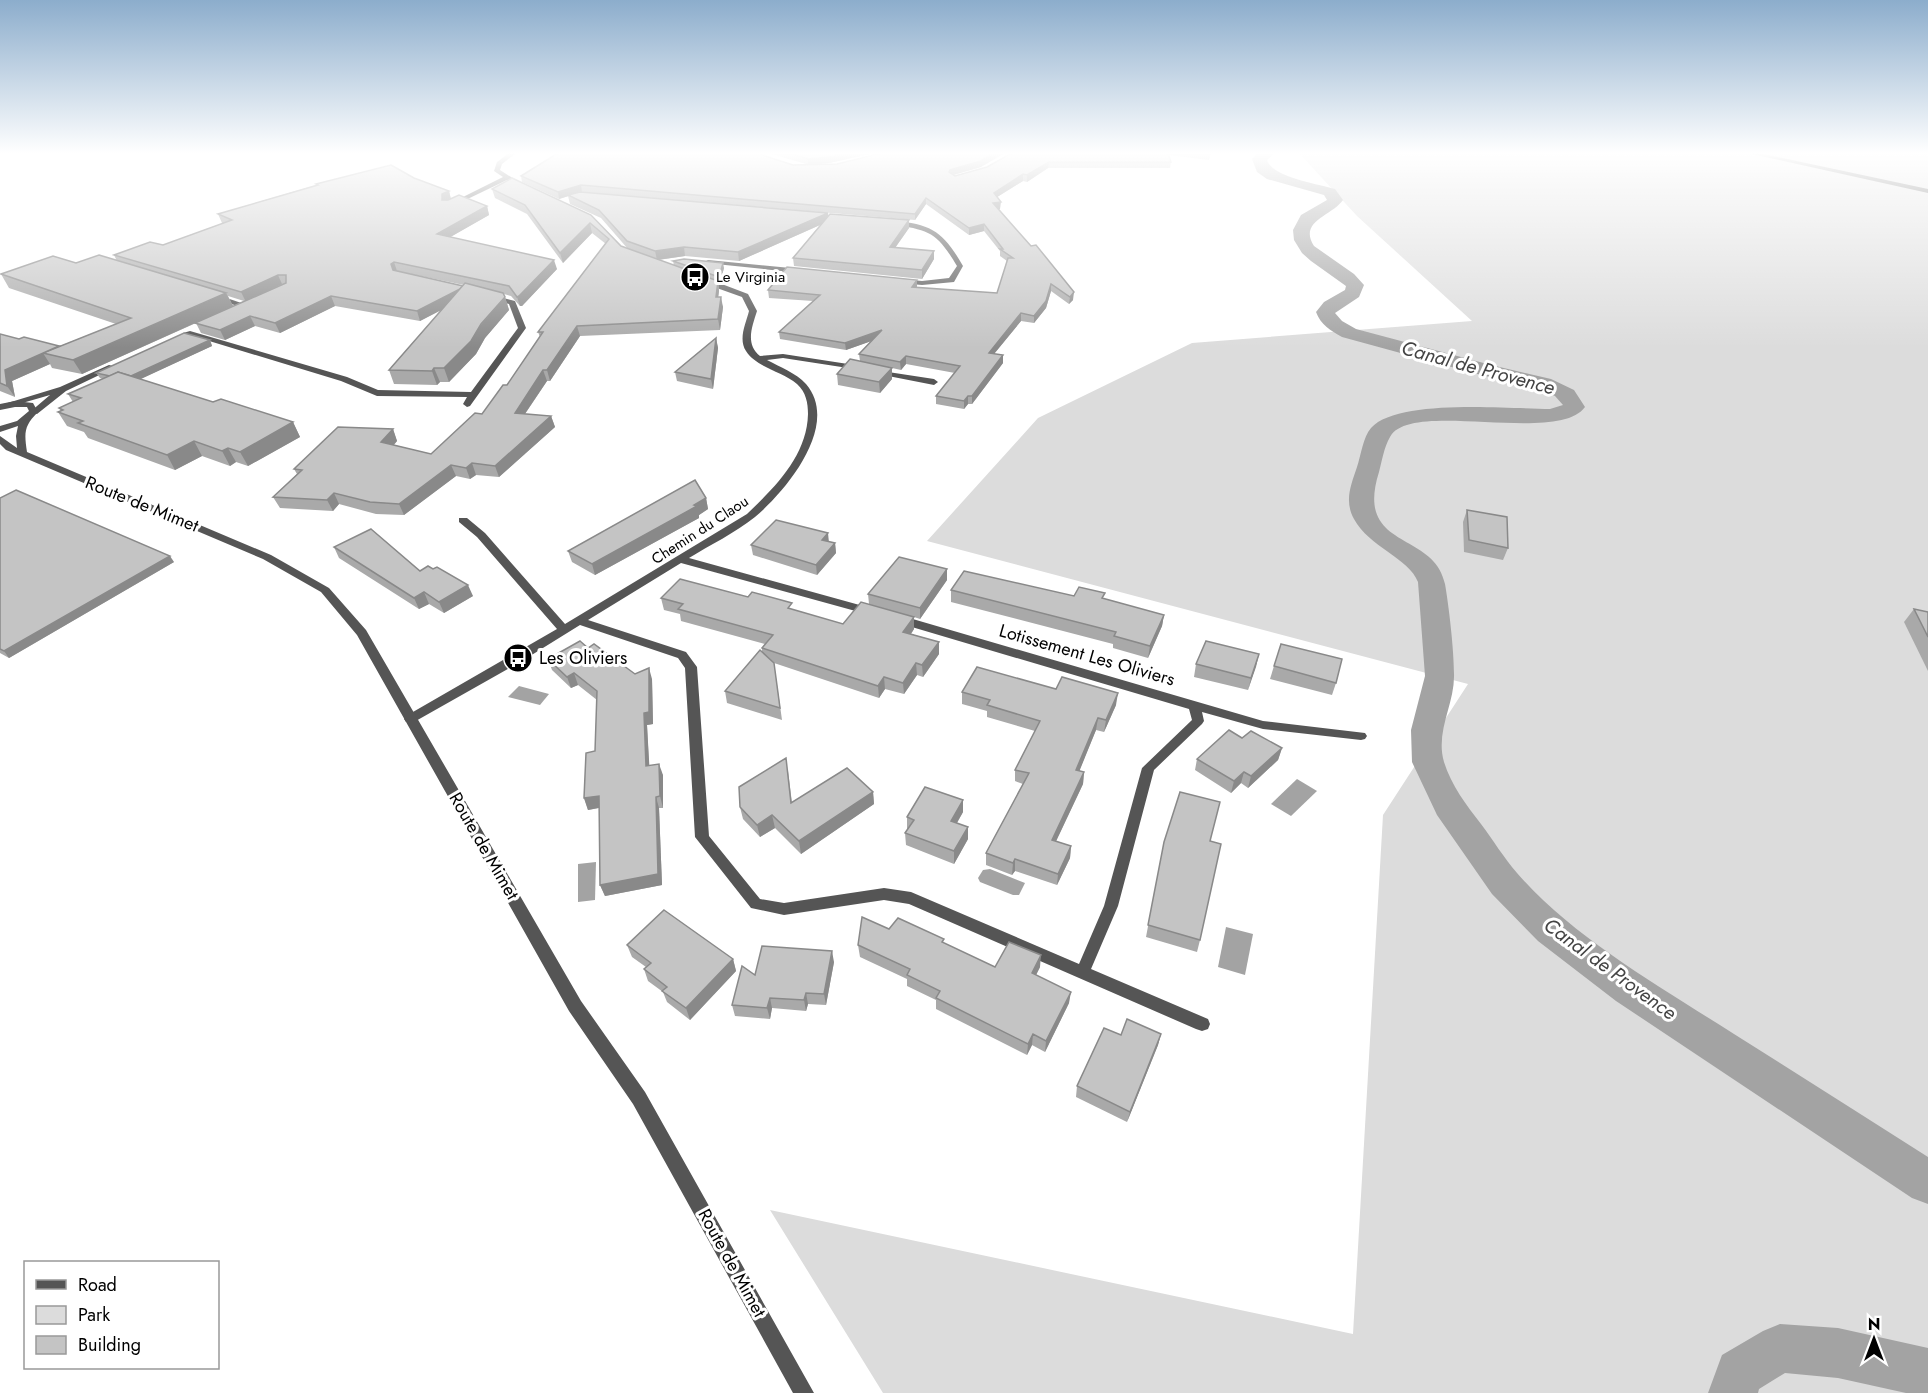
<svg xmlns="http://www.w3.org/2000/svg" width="1928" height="1393" font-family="Jost,sans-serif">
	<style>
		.green { fill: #dcdcdc }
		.water { fill: #a3a3a3 }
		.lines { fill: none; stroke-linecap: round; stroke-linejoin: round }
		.canal { fill: #a3a3a3; fill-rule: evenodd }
		.minor { fill: #555; fill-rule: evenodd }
		.tertiary { fill: #555; fill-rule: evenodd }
		.wall { fill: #a9a9a9; fill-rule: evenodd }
		.shaded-wall { fill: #898989 }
		.building { fill: #c4c4c4; stroke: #898989; stroke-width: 1.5 }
		.labels { text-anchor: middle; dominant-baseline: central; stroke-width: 6; stroke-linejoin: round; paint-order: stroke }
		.far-poi-label { font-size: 15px; fill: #000; stroke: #fff; text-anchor: start }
		.far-street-label { font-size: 15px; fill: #000; stroke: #fff }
		.street-label { font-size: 18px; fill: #000; stroke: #fff }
		.poi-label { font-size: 18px; fill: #000; stroke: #fff; text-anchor: start }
		.water-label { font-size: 20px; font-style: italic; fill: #444; stroke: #fff }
	</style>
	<rect width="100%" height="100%" fill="#fff"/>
	<path class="green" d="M1299,153H1928V1393H883L770,1210L1353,1334L1383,815L1468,684L927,541L1038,418L1192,343L1472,321L1357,216Z"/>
	<g class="water">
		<path d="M519,686L549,694L540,705L508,697Z"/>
		<path d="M1297,779L1317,791L1291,816L1271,804Z"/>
		<path d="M596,862L595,900L578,902V864Z"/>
		<path d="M990,869L1025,883L1019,895H1013L980,882L978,878L983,870Z"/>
		<path d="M1226,927L1253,934L1245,975L1218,967Z"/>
	</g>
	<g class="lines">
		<g class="canal">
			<path d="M1258,153H1275L1267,160C1272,177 1318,184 1335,189L1343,200C1332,216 1298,221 1314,246L1354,274L1364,285L1359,297L1335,313L1342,321L1356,329L1491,365L1551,379L1574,390L1585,407C1558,445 1410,399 1390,437C1384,447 1382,461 1379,472C1354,551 1434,530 1445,584C1449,607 1454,650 1454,674C1455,704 1435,731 1444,762C1451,785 1467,806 1481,824C1493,840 1504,858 1517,873C1573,938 1662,988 1734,1034C1799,1075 1863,1116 1928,1157V1204L1912,1198L1616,1001L1538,941L1492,894L1437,815L1412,762L1411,730L1425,676L1418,582C1409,558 1369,547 1354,519C1344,501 1351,485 1357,467C1361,455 1363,437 1371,428C1398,398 1510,409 1550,409L1563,405L1555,396L1538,388L1481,375L1342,337C1330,330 1321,325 1316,312L1324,302L1345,290L1346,286L1311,261L1302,253L1294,240L1293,230L1301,215L1327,200L1324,195L1267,179L1257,172L1252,159Z"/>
			<path d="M1780,1324L1838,1328L1928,1348V1393H1906L1838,1378L1785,1373L1759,1389L1758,1393H1708L1722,1355L1763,1331Z"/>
		</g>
		<g class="minor">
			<path d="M509,153H516L502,164L500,170L525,186V188H521L507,180L453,206H449V204L503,177L494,171L497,162Z"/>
			<path d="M1747,153H1759L1928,189V193Z"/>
			<path d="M894,221C933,224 944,233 963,266L954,282L922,285L899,283L898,281L902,279L922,281L949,278L957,266C936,231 930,231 892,224L891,223Z"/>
			<path d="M708,260L801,269L805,271L801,273L706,263V261Z"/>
			<path d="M700,278H706L748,294L757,311C752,327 745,344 760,356L783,354L861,366L865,368L861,370L783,358L767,360C780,367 796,373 806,384C841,425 786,491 755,517C735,533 710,545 689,558L874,609L876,611L870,615L681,563L588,620L686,652L697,667L709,836L760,899L784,903L884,888L911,892L1079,964L1104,906L1142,768L1192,720L1189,709L895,622L893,619L895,616L899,615L1263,721L1365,733L1367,736L1365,739L1361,740L1263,729L1202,712L1204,721L1202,724L1154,770L1118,906L1091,969L1208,1019L1210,1024L1208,1029L1202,1031L1196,1029L909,904L884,900L784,915L751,908L695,837L685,668L678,658L580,625L522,661L414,722H406L404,719L406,716L557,629L477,537L459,522V518H467L485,533L565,624L747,514C775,487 807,456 808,414C808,403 806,392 797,384C782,371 757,368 746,351C738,339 746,323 749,311L742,297L700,282Z"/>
			<path d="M488,294L515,301L526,328L470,406L467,407L463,404L467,397L377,396L341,381L183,333L190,331L347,377L378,390L471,392L518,328L509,304L488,298Z"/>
			<path d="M212,295H218L250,306L246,308L212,299Z"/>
			<path d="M109,365L116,367L66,391L37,414L30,412L50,395L5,408L1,405L60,387Z"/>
			<path d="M875,370L934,379L938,382L934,385L878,374H875Z"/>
		</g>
		<path class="tertiary" d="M15,401L33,403L38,412C24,426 24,432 27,452L271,555L329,588L366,630L581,1001L645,1092L814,1393H793L633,1104L569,1011L357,635L321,592L263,559L6,450L0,444V436L17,448L16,436L18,426L0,432V426L17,421L29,411L27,407H15L0,410V404Z"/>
	</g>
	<g class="wall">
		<path d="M768,153H874L829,163L816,164L981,167L953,175L955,176L987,167L1012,153H1211L1209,160L1169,155L1171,162L1170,168H1048L1027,182L1023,181L997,197L1000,209H999L1073,300L1069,304L1051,291L1046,308L1034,323L1021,321L994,354L1003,363L972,404H968L964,409L936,404V396L955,373L906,364L901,370L892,368V379L880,393L838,385L837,374L860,361L859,354L871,341L846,350L780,339L779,332L813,301L769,298L768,290L917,287L916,288L997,293L1007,261L1000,256V251L984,231L969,235L926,204L915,220L581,192L829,215L909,228L895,248L934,259L922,279L794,266L793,258L820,225L739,261L685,256L658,260L674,266L673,261L724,268L720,282L707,277L718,281L719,291L718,297L723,307L720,330L580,336L550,381H547L525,414L551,416L555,427L499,477L476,475L470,479L456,476L404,515L376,514L339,504L333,511L280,508L273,497L297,474L294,469L393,429L397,441L394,445L431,454L482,414L507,385L540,337L538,332L606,244L592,233L563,263L527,214L495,198L492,189L591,215L621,246L628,249L601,218L570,204L568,196L559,199L522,182L521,176L765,156L793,165L806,164Z"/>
		<path d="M414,178L449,191L451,199L487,206L489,215L450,237L557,269L522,306H520L511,296L504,294L509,310L485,338L476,354L449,382H440L437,385L394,384L389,370L442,309L420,321L335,306L280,333L255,326L225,340L201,333L196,323L82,374L52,368L50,364L12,381L15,397L0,391V334L19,339L60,346L116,324L9,288L1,274L76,263L117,261L114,255L163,245L223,223H222L218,214L316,185V184ZM397,271L464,285L463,286ZM228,296L244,301L233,306Z"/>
		<path d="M716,338L718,348L713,389L677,381L675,372Z"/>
		<path d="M210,340L212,346L140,379L213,402L293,422L300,437L248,466L236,462L230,466L202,456L175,470L88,438L84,432L67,426L58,412L61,411L59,408L73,402L68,394L103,379L100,378L96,373Z"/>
		<path d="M0,498L174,562L9,658L0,653Z"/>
		<path d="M706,498L708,509L699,515V518L595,575L572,562L568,551Z"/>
		<path d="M1467,510L1508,548L1503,560L1464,552L1463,522Z"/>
		<path d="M828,533V542L835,543L836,553L817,575L753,555L751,545Z"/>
		<path d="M334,547L420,571L473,596L444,613L429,604L419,609L339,558Z"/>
		<path d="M947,569V580L920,619L914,617V629L911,634L939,642V654L923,677L917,675L904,694L885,689L879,698L774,663L782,720L727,703L725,691L762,653V648L765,644L681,621L680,614L664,610L661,598L793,610L843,624L869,604L868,594Z"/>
		<path d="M951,590L1074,596L1104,599L1164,615L1162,626L1148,658L1113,648V644L951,602Z"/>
		<path d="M1914,609L1928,612V671L1904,622Z"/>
		<path d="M588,648L635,674L652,679L653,724L647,725L649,765L663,775V808H659L662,885L605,896L600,885L599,808L588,810L584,798L595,751L597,700L578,685L571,688L552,670L548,659Z"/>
		<path d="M1259,654L1248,690L1194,677L1196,664Z"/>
		<path d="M1274,666L1336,683L1332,695L1270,679Z"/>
		<path d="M962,692L1116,705L1104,732L1096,730L1079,771L1084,772L1083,784L1056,841L1071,846L1070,858L1057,885L1015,871L1012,875L986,865V853L1023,784L1015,781V770L1035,731L987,717V711L962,704Z"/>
		<path d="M1242,738L1282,748L1278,760L1248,788L1241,783L1231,793L1195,770L1197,759Z"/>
		<path d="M788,771L792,803L873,792L874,804L801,854L775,828L760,837L743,819L740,807Z"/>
		<path d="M963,800V812L957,823L968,839L954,864L906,845L905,833L907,830V817Z"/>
		<path d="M1210,841L1200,940L1197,952L1146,937L1164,842Z"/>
		<path d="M889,929L944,943L995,967H1040L1036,975L1069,1003L1045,1052L1032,1045L1027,1055L936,1009V1000L907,986V979L860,957L858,945Z"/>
		<path d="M627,945L733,959L736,971L690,1020L667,1002L663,992L648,981L644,969L646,967L632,957Z"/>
		<path d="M834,962L826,1005L808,1004L806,1011L772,1008L770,1019L735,1016L732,1005L755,975Z"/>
		<path d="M1161,1034L1158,1045L1127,1122L1076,1097L1077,1086Z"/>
	</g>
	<g class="shaded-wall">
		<path d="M846,153H874L829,163L808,165V159Z"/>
		<path d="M994,153H1005L981,167L950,176L949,172L950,170Z"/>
		<path d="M1049,162L1048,168L1027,182V175Z"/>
		<path d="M1023,174V181L994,199V193Z"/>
		<path d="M581,185L582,192L559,199L558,192Z"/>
		<path d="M449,191L451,200L445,203L442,200V194Z"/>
		<path d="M926,198V204L915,220V214Z"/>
		<path d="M1001,202L1000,209H993V203Z"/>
		<path d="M487,206L489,215L440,243L437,234Z"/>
		<path d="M828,213L829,221L739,261L738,252Z"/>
		<path d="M909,220V228L890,255V247Z"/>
		<path d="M590,223L592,233L563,263L560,253Z"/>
		<path d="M984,224V231L969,235V228Z"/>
		<path d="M684,247L685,256L657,260L655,251Z"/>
		<path d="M934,251V259L922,279V270Z"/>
		<path d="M554,260L557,269L522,306H520L517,297Z"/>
		<path d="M394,262L397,271L396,279L391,264Z"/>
		<path d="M723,263L724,268L720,282L719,277Z"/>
		<path d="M278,275L282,284L246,302L241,292Z"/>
		<path d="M917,280V287L912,295V287Z"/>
		<path d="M718,281L719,291L717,307L716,297Z"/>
		<path d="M1051,284V291L1046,308L1034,323V316Z"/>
		<path d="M465,286L469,296L420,321L417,311Z"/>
		<path d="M1074,292L1073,300L1069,304L1070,297Z"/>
		<path d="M226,293L233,306L82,374L73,360Z"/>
		<path d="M331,296L335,306L280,333L275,323Z"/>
		<path d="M505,297L509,310L485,338L476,354L449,382L444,368Z"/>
		<path d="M721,297L723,307L720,330L718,319Z"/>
		<path d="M1021,313V321L989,360V353Z"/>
		<path d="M250,316L255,326L225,340L220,330Z"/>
		<path d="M577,326L580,336L550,381L547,370Z"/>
		<path d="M882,330L883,337L846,350L845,343Z"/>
		<path d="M716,338L718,348L713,389L711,379Z"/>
		<path d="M210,340L212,346L128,385L125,379Z"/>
		<path d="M43,353L50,364L12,381L15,397L7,386L5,370Z"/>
		<path d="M1003,355V363L972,404V396Z"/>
		<path d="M906,356V364L901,370L900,362Z"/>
		<path d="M434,368L440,382L437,385L432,371Z"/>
		<path d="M892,368V379L880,393L879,382Z"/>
		<path d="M543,370L547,381L518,424L515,413Z"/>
		<path d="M968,396V404L964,409V401Z"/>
		<path d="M551,416L555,427L499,477L495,466Z"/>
		<path d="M293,422L300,437L248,466L240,452Z"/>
		<path d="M393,429L397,441L386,453L381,442Z"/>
		<path d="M194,441L202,456L175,470L167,455Z"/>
		<path d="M228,448L236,462L230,466L222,451Z"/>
		<path d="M472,463L476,475L470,479L466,468Z"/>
		<path d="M451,465L456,476L404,515L399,504Z"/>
		<path d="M334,493L339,504L333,511L327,500Z"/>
		<path d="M706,498L708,509L699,515V518L595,575L592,564Z"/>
		<path d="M828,533L829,543L822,540Z"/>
		<path d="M835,543L836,553L817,575L816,565Z"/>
		<path d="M170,556L174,562L9,658L4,651Z"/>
		<path d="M947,569V580L920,619V608Z"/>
		<path d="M468,585L473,596L444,613L439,602Z"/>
		<path d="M424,592L429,604L419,609L414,598Z"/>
		<path d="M1164,615L1162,626L1148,658L1150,646Z"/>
		<path d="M914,617V629L904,644L903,632Z"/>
		<path d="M939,642V654L923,677L922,665Z"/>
		<path d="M1259,654L1256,667L1248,690L1251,678Z"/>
		<path d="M916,663L917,675L904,694L903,683Z"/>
		<path d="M649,668L652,679L653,724L647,725L650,777L646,766L644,713Z"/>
		<path d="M574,673L578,685L571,688L567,677Z"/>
		<path d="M884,677L885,689L879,698L878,686Z"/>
		<path d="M1118,693L1116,705L1104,732L1106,720Z"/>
		<path d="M1098,718L1096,730L1075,782L1076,770Z"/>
		<path d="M1282,748L1278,760L1248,788L1251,776Z"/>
		<path d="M659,764L663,775V808L660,796Z"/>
		<path d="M1084,772L1083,784L1051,852L1052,840Z"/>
		<path d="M1244,772L1241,783L1231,793L1234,781Z"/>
		<path d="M873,792L874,804L801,854L799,841Z"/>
		<path d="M599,796L603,807L588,810L584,798Z"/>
		<path d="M656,797L659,808L662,885L605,896L600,885Z"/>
		<path d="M963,800V812L951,833V821Z"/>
		<path d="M772,815L775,828L760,837L757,825Z"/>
		<path d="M968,827V839L954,864V851Z"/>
		<path d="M1071,846L1070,858L1057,885L1058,874Z"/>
		<path d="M1015,859V871L1012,875L1013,863Z"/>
		<path d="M832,951L834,962L826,1005L824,994Z"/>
		<path d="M1041,955L1040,967L1031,985L1032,973Z"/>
		<path d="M733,959L736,971L690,1020L686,1008Z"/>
		<path d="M1071,992L1069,1003L1045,1052L1046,1041Z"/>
		<path d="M806,993L808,1004L806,1011L804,1000Z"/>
		<path d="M770,998L772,1008L770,1019L767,1008Z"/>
		<path d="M1033,1034L1032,1045L1027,1055L1028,1044Z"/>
		<path d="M1161,1034L1158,1045L1127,1122L1130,1112Z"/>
	</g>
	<g class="building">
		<path d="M558,153H759L765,156L793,165L837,164L882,153H994L981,161L950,170L949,172L955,176L987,167L1012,153H1168L1171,162H1049L1027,175L1023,174L994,193L1001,202L993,203L1031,246L1036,245L1074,292L1070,297L1051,284L1046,301L1034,316L1021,313L989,353L1003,355L972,396H968L964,401L936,396L960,366L906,356L900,362L859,354L882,330L845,343L779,332L820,295L768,290L787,267L917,280L912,287L997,293L1008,258H1013L1000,249H1003L984,224L969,228L926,198L915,214L581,185L558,192L521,176Z"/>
		<path d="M789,153H846L829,157L808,159Z"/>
		<path d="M391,165L414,178L449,191L442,194V200H448L459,195L487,206L437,234L554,260L519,296L517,297L509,286L394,262L391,264L393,270L463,286L460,289L417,311L331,296L275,323L250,316L220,330L195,323L286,283V275H278L241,292L114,255L150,242L163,245L232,220L218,214L318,185L316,184Z"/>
		<path d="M512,178L591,215L621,246L718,281L716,297H721L718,319L577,326L547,370H543L515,413L551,416L495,466L472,463L466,468L451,465L399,504L370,502L334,493L327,500L273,497L302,470L294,469L338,427L393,429L381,442L431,454L475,413L482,414L503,385H507L543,332H538L609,239L590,223L560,253L525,205L492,189Z"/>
		<path d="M580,192L828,213L738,252L684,247L655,251L627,241L599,210L568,195Z"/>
		<path d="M830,214L909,220L890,247L934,251L922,270L793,258Z"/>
		<path d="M99,255L226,293L73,360L43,353L131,318L1,274L53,256L76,263Z"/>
		<path d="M684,259L723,263L719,277L673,261Z"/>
		<path d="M465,283L503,293L505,297L481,324L471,341L444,368H434L432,371L389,370Z"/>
		<path d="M184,333L210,340L131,376L118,372L110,376L96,373Z"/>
		<path d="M0,334L19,339L24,337L59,346L5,370L7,386L0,383Z"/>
		<path d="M716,338L711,379L675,372Z"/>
		<path d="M850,359L892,368L879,382L837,374Z"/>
		<path d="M118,372L213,402L221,399L293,422L240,452L228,448L222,451L194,441L167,455L78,423L83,421L58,412L63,410L59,408L81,398L68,394Z"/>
		<path d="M695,480L706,498L694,505L697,506L592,564L568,551Z"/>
		<path d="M16,490L170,556L4,651L0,649V498Z"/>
		<path d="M1467,510L1507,517L1508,548L1469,540Z"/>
		<path d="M776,520L828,533L822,540L835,543L816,565L751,545Z"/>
		<path d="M371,529L420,571L428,566L433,569L437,567L468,585L439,602L424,592L414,598L334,547Z"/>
		<path d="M899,557L947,569L920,608L868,594Z"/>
		<path d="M964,571L1074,596L1079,587L1105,593L1102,598L1164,615L1150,646L1114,636L1116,632L951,590Z"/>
		<path d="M680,579L748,597L752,592L792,603L788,608L843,624L861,602L914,617L903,632L939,642L922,665L916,663L903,683L884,677L878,686L762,648L773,635L678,609L683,604L661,598Z"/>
		<path d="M1914,609L1928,612V637Z"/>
		<path d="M580,641L588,648L594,644L635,674L649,668V712L644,713L646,766L659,764L660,796L656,797L658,874L600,885L599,796L584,798L586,753L595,751L597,691L574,673L567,677L548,659Z"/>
		<path d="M1206,641L1259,654L1251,678L1196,664Z"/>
		<path d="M1281,644L1342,659L1336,683L1274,666Z"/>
		<path d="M760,650L774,663L780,708L725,691Z"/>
		<path d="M977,667L1056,689L1062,677L1118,693L1106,720L1098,718L1076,770L1084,772L1052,840L1071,846L1058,874L1015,859L1013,863L986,853L1029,773L1015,770L1040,721L987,705L990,700L962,692Z"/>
		<path d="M1229,730L1242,738L1251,731L1282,748L1251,776L1244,772L1234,781L1197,759Z"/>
		<path d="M786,758L791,803L847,768L873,792L799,841L772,815L757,825L740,807L739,787Z"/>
		<path d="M925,787L963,800L951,821L968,827L954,851L905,833L914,820L907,817Z"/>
		<path d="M1180,792L1220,802L1210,841L1221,844L1200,940L1148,925L1164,842Z"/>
		<path d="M664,910L733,959L686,1008L662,991L667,987L644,969L651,963L627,945Z"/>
		<path d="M862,917L889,929L898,918L944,939L942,942L995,967L1009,942L1041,955L1032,973L1071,992L1046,1041L1033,1034L1028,1044L936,998L940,991L907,975L910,969L858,945Z"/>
		<path d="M762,946L832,951L824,994L806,993L804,1000L770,998L767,1008L732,1005L742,966L755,975Z"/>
		<path d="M1127,1019L1161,1034L1130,1112L1077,1086L1104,1028L1121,1035Z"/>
	</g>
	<linearGradient id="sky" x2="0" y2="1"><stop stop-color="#8cadcc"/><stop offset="0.44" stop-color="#fff"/><stop offset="1" stop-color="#fff" stop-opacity="0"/></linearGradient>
	<rect width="1928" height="348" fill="url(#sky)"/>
	<defs>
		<g id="bus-disc" transform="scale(1.5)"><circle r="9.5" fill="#000" stroke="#fff"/><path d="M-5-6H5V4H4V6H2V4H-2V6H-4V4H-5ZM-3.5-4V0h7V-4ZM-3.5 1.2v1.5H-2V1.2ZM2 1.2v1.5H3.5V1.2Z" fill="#fff"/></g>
	</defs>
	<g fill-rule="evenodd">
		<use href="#bus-disc" x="695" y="277"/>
		<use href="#bus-disc" x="518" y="658"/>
	</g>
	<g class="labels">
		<g class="far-poi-label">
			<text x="716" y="277">Le Virginia</text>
		</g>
		<g class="far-street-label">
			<text transform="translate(700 530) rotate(-33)">Chemin du Claou</text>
		</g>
		<g class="street-label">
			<text transform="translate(142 504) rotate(22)">Route de Mimet</text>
			<text transform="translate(1087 655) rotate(16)">Lotissement Les Oliviers</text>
			<text transform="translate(484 846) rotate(60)">Route de Mimet</text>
			<text transform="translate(732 1263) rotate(61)">Route de Mimet</text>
		</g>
		<g class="poi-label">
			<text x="539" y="658">Les Oliviers</text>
		</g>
		<g class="water-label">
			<text transform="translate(1478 368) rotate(15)">Canal de Provence</text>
			<text transform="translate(1610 969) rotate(36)">Canal de Provence</text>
		</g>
	</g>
	<rect x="24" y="1261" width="195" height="108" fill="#ffffff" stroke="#999999" stroke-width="1.5"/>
	<rect x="36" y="1280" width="30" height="9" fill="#555555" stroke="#999999" stroke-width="1.5"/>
	<text x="78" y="1291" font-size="18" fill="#000000">Road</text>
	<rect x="36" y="1306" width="30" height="18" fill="#dcdcdc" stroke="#999999" stroke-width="1.5"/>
	<text x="78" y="1321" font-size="18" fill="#000000">Park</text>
	<rect x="36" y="1336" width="30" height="18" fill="#c4c4c4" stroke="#999999" stroke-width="1.5"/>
	<text x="78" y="1351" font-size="18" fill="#000000">Building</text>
	<g transform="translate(1874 1339)" stroke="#ffffff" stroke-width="4.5" paint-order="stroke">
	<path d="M0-4.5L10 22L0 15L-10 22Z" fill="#000000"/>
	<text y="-9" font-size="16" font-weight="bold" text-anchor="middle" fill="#000000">N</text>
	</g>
</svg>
